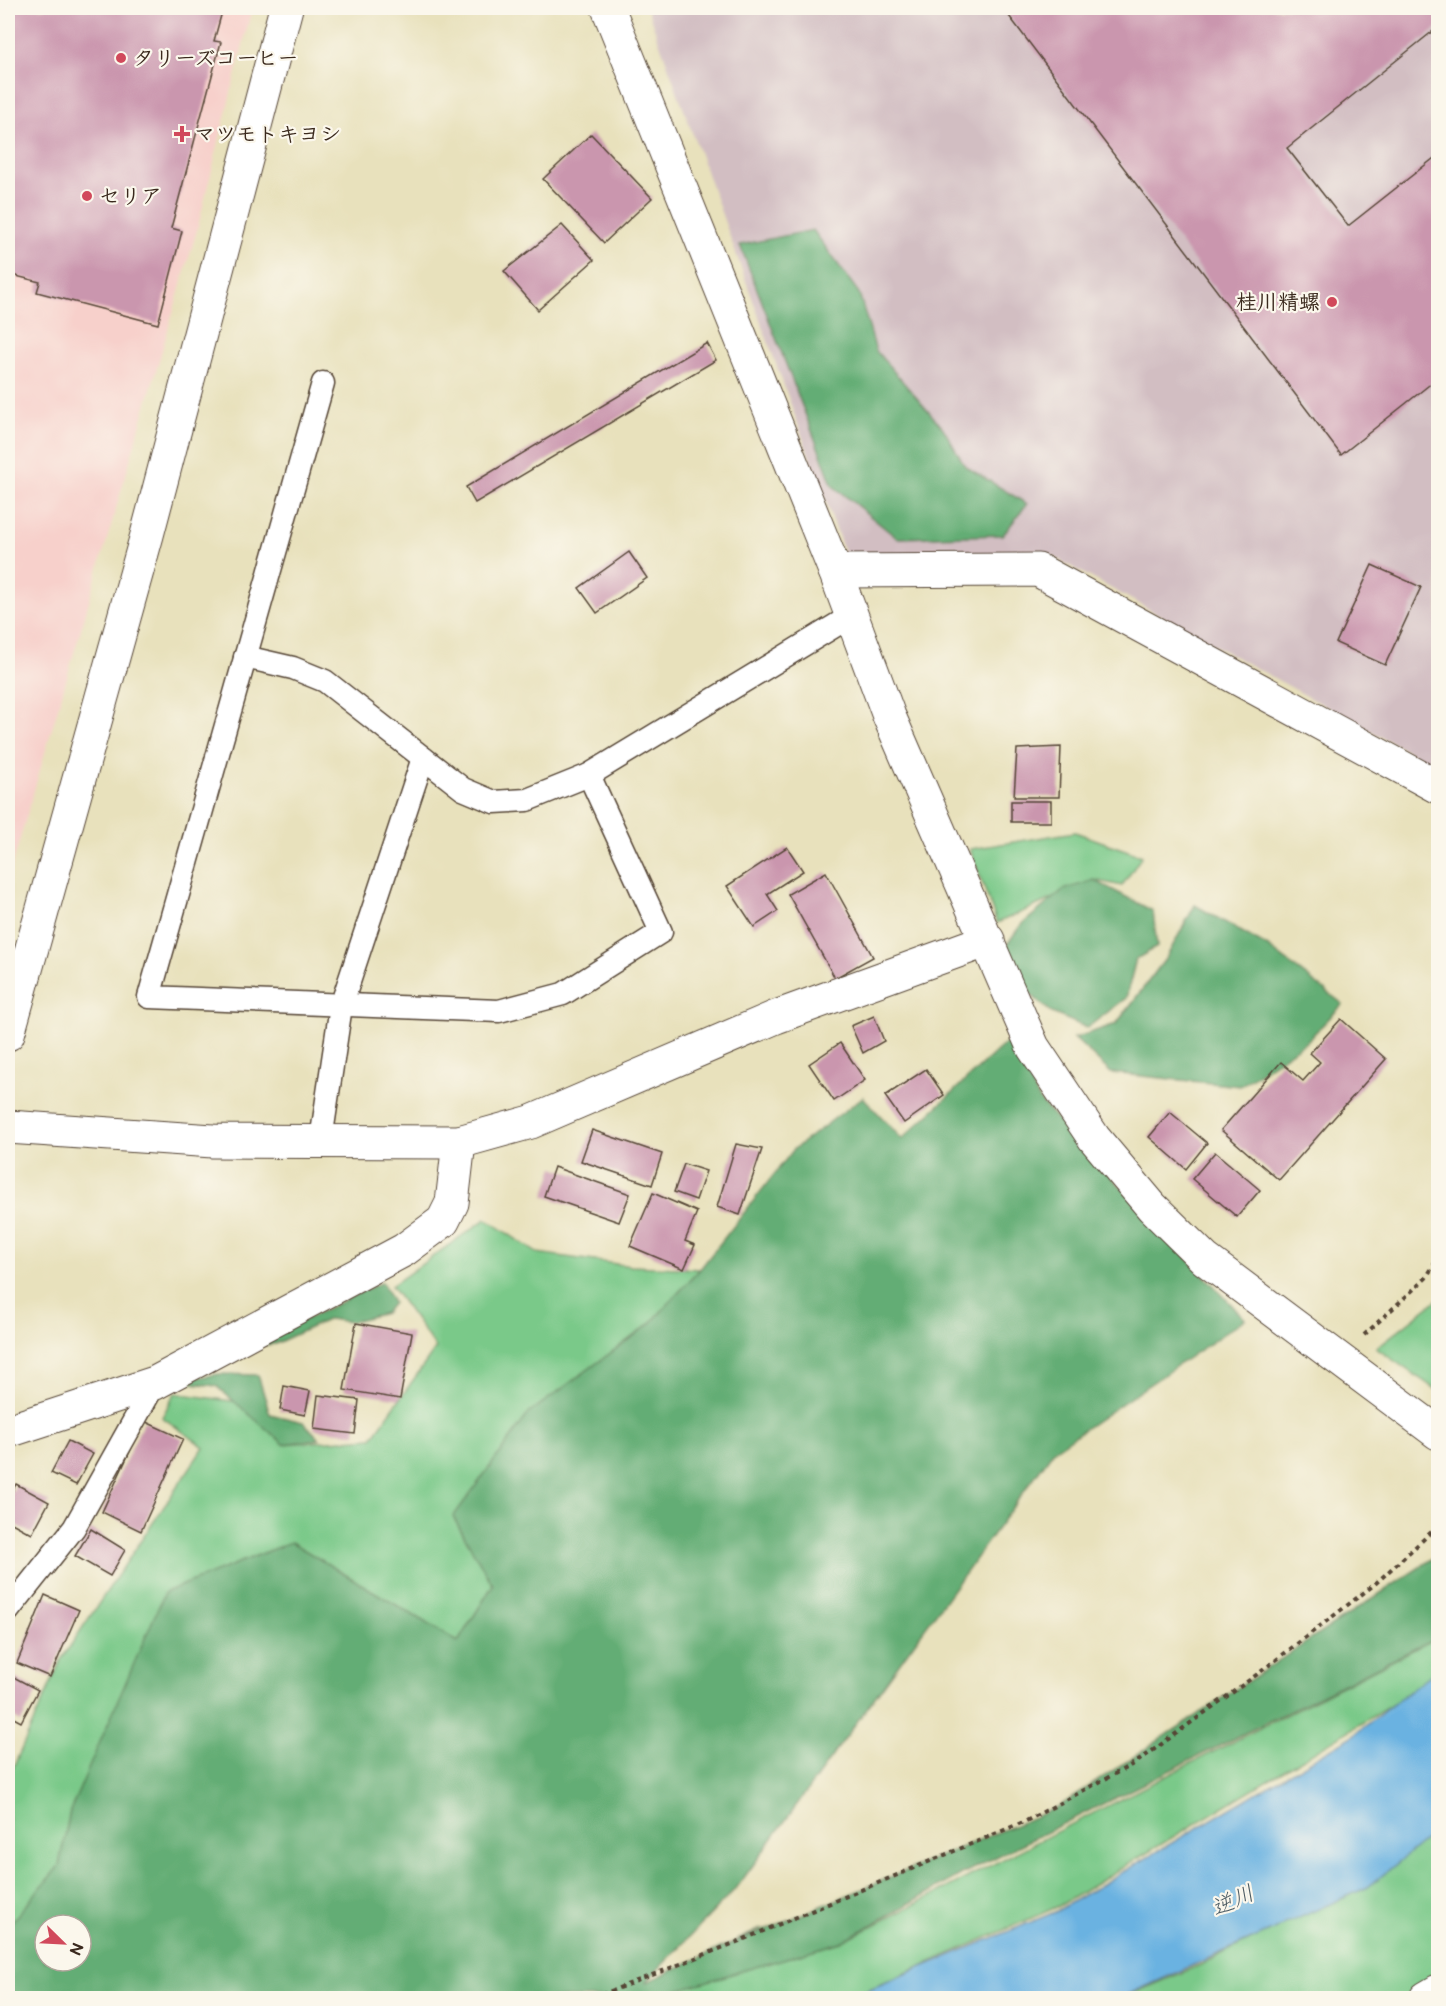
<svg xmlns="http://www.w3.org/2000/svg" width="1446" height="2006" font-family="'Balsamiq Sans','Klee One',sans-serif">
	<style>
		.built { fill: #f7d0cb }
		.industrial { fill: #d2bec2 }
		.green { fill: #7ac989; stroke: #5a7a54; stroke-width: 1.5 }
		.forest { fill: #63ad75; stroke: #4f6c4a; stroke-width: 1.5; fill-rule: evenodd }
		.water { fill: #6ab2e1; stroke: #526e80; stroke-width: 1.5 }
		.building { fill: #ca96ae }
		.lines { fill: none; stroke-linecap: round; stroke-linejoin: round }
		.service-casing { stroke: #554536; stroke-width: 25 }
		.minor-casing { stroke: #554536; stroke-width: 35 }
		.tertiary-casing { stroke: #554536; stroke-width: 35 }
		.path { stroke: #554536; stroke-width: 4; stroke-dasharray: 4.5 4.5; stroke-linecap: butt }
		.service { stroke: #fff; stroke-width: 22 }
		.minor { stroke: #fff; stroke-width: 33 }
		.tertiary { stroke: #fff; stroke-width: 33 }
		.poi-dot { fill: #d1495b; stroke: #fbf7ec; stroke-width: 2 }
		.labels { text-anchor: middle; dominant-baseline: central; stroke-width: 4.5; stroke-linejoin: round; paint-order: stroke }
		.poi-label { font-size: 21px; font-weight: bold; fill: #3b2a1e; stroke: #fbf7ec; text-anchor: start }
		.water-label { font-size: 22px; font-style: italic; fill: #4b5a62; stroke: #fbf7ec }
	</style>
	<rect width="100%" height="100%" fill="#fbf7ec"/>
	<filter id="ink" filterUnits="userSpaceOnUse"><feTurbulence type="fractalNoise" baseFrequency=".0167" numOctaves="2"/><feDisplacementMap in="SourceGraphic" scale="12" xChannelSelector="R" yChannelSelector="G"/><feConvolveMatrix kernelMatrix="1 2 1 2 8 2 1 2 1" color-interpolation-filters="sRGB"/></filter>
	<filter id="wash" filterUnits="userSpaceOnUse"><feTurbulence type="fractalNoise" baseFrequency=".008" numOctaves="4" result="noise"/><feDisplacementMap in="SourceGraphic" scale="24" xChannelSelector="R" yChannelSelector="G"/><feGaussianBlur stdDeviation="1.35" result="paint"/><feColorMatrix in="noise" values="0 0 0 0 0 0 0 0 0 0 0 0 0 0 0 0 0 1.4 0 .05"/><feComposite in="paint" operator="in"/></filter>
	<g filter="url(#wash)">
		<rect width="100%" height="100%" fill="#e8e1bc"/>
		<path class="built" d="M8,8H252L197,230L8,880Z"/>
		<path class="industrial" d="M647,8H1438V768L1050,555L846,557Z"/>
		<g class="green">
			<path d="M1075,832L1142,856L1122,886L1094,880L997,923L970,849Z"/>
			<path d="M486,1219L537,1253L631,1266L700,1269L650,1324L529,1413L493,1585L458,1642L291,1542L70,1811L59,1866L8,1932V1779L62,1658L204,1447L162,1417L175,1393L238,1402L284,1444L372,1438L436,1348L391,1286Z"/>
			<path d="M1438,1299V1391L1376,1348Z"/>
			<path d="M1438,1637V1669L1395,1703L1059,1906L849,1998H649L841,1942Z"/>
			<path d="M1438,1825V1998H1122L1200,1965L1387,1870Z"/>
		</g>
		<g class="forest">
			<path d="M813,230L859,293L876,351L943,428L965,466L1027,504L1003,535L897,538L833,486L740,245Z"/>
			<path d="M1094,880L1153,911L1157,947L1136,959L1126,998L1087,1028L1052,1013L1019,984L1005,947L1020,926L1063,890Z"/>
			<path d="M1195,905L1268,947L1343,1004L1306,1042L1240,1086L1111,1073L1074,1038L1116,1024L1166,958Z"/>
			<path d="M1008,1041L1041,1102L1245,1319L1054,1450L738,1886L645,1983L761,1929L712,1952L1058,1807L1438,1555V1637L962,1874L841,1942L650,1998H8V1926L59,1866L70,1811L165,1592L291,1542L458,1642L493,1585L453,1517L529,1413L650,1324L700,1269L794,1149L863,1097L902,1139ZM45,1925H81V1961H45Z"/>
			<path d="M382,1282L393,1303L385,1313L350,1322L329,1319L275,1344L251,1346Z"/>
			<path d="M219,1374L258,1375L270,1414L303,1422L320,1439L284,1444L216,1386L176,1381Z"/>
		</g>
		<path class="water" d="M1438,1669V1830L1368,1887L1120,1998H848L1055,1912L1351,1737Z"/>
		<g id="blocks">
			<g class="building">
				<path d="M8,8H223L214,41L221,42L171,228L182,231L158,324L37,292L40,282L8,274Z"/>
				<path d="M1003,8H1438V27L1287,148L1348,226L1438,155V378L1341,455Z"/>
				<path d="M591,134L652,198L604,243L543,179Z"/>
				<path d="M562,225L594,260L538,310L504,271Z"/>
				<path d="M707,343L716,360L475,503L466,487Z"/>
				<path d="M629,552L647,578L597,613L579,588Z"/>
				<path d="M1372,565L1421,587L1385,665L1336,643Z"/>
				<path d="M1061,747L1059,797H1014L1017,749Z"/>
				<rect x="1011" y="801" width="40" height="21"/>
				<path d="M787,847L803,871L767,894L778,911L754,927L727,886Z"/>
				<path d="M826,872L873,957L835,978L788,894Z"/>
				<path d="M874,1016L884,1041L863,1053L851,1026Z"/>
				<path d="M1341,1019L1386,1059L1279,1180L1221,1130L1281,1062L1303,1081L1320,1062L1310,1053Z"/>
				<path d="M840,1043L865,1080L834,1101L809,1064Z"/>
				<path d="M926,1069L944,1095L904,1123L885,1096Z"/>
				<path d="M1170,1112L1207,1143L1186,1169L1149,1137Z"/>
				<path d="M592,1130L662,1154L652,1185L581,1161Z"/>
				<path d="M736,1144L762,1149L740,1215L717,1207Z"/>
				<path d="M1215,1152L1260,1190L1237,1217L1192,1179Z"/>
				<path d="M684,1164L706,1171L696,1200L674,1192Z"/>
				<path d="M554,1167L630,1194L619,1222L544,1196Z"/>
				<path d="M653,1193L697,1212L685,1241L695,1245L684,1269L630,1246Z"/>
				<path d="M356,1323L412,1333L400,1399L344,1390Z"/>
				<path d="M284,1386L310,1391L305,1415L280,1410Z"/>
				<path d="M318,1395L359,1400L355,1434L314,1429Z"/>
				<path d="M144,1421L183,1439L141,1531L102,1512Z"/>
				<path d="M68,1441L93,1454L76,1485L51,1473Z"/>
				<path d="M16,1484L49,1502L32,1534L8,1521V1500Z"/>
				<path d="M91,1529L125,1550L110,1576L75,1556Z"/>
				<path d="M45,1595L79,1610L50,1677L17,1663Z"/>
				<path d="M8,1674L38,1690L21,1722L8,1715Z"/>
			</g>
		</g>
	</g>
	<g filter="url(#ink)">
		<use href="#blocks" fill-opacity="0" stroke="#554536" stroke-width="1.5"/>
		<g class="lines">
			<g class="service-casing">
				<g id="service">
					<path d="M323,383L149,997L499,1011L563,994L661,932L589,775"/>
					<path d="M245,657L293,668L325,681L463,789L494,802L527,800L589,775L851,616"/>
					<path d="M321,1140L341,1006L423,758"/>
					<path d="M8,1611L74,1528L155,1383"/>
				</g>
			</g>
			<g class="minor-casing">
				<g id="minor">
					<path d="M835,571L1038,570L1438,787"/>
					<path d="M8,1127L213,1141L459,1142L531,1122L776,1017L988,940"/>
					<path d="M8,1431L155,1383L404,1250L443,1221L452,1203L459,1142"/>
					<path d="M1426,1998L1438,1991"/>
				</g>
			</g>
			<g class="tertiary-casing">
				<g id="tertiary">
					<path d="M608,8L835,571L889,716L1033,1047L1094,1138L1152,1207L1205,1259L1438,1433"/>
					<path d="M8,1034L147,535L286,8"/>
				</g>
			</g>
			<g class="path">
				<path d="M1364,1335L1426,1278L1438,1258"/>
				<path d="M593,1998L737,1942L1026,1821L1137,1762L1259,1673L1375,1584L1438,1526"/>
			</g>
			<use href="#service" class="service"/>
			<use href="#minor" class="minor"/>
			<use href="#tertiary" class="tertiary"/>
		</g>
	</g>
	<g class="poi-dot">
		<circle cx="121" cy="58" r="6"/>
		<path d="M179 125h6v6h6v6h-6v6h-6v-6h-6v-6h6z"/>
		<circle cx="87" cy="196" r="6"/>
		<circle cx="1332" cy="302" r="6"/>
	</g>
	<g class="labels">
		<g class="poi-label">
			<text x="133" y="58">タリーズコーヒー</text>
			<text x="194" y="134">マツモトキヨシ</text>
			<text x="99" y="196">セリア</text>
			<text x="1320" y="302" text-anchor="end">桂川精螺</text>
		</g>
		<g class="water-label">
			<text transform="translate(1233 1901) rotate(-24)">逆川</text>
		</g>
	</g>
	<rect width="1446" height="2006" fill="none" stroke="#fbf7ec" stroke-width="30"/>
	<g transform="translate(63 1943) rotate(114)"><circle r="28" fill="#fbf7ec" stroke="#aea59a" stroke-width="1.5"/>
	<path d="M0-4.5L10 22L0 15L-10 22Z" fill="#d1495b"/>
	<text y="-9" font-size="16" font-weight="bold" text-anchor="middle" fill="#3b2a1e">N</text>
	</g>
</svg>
